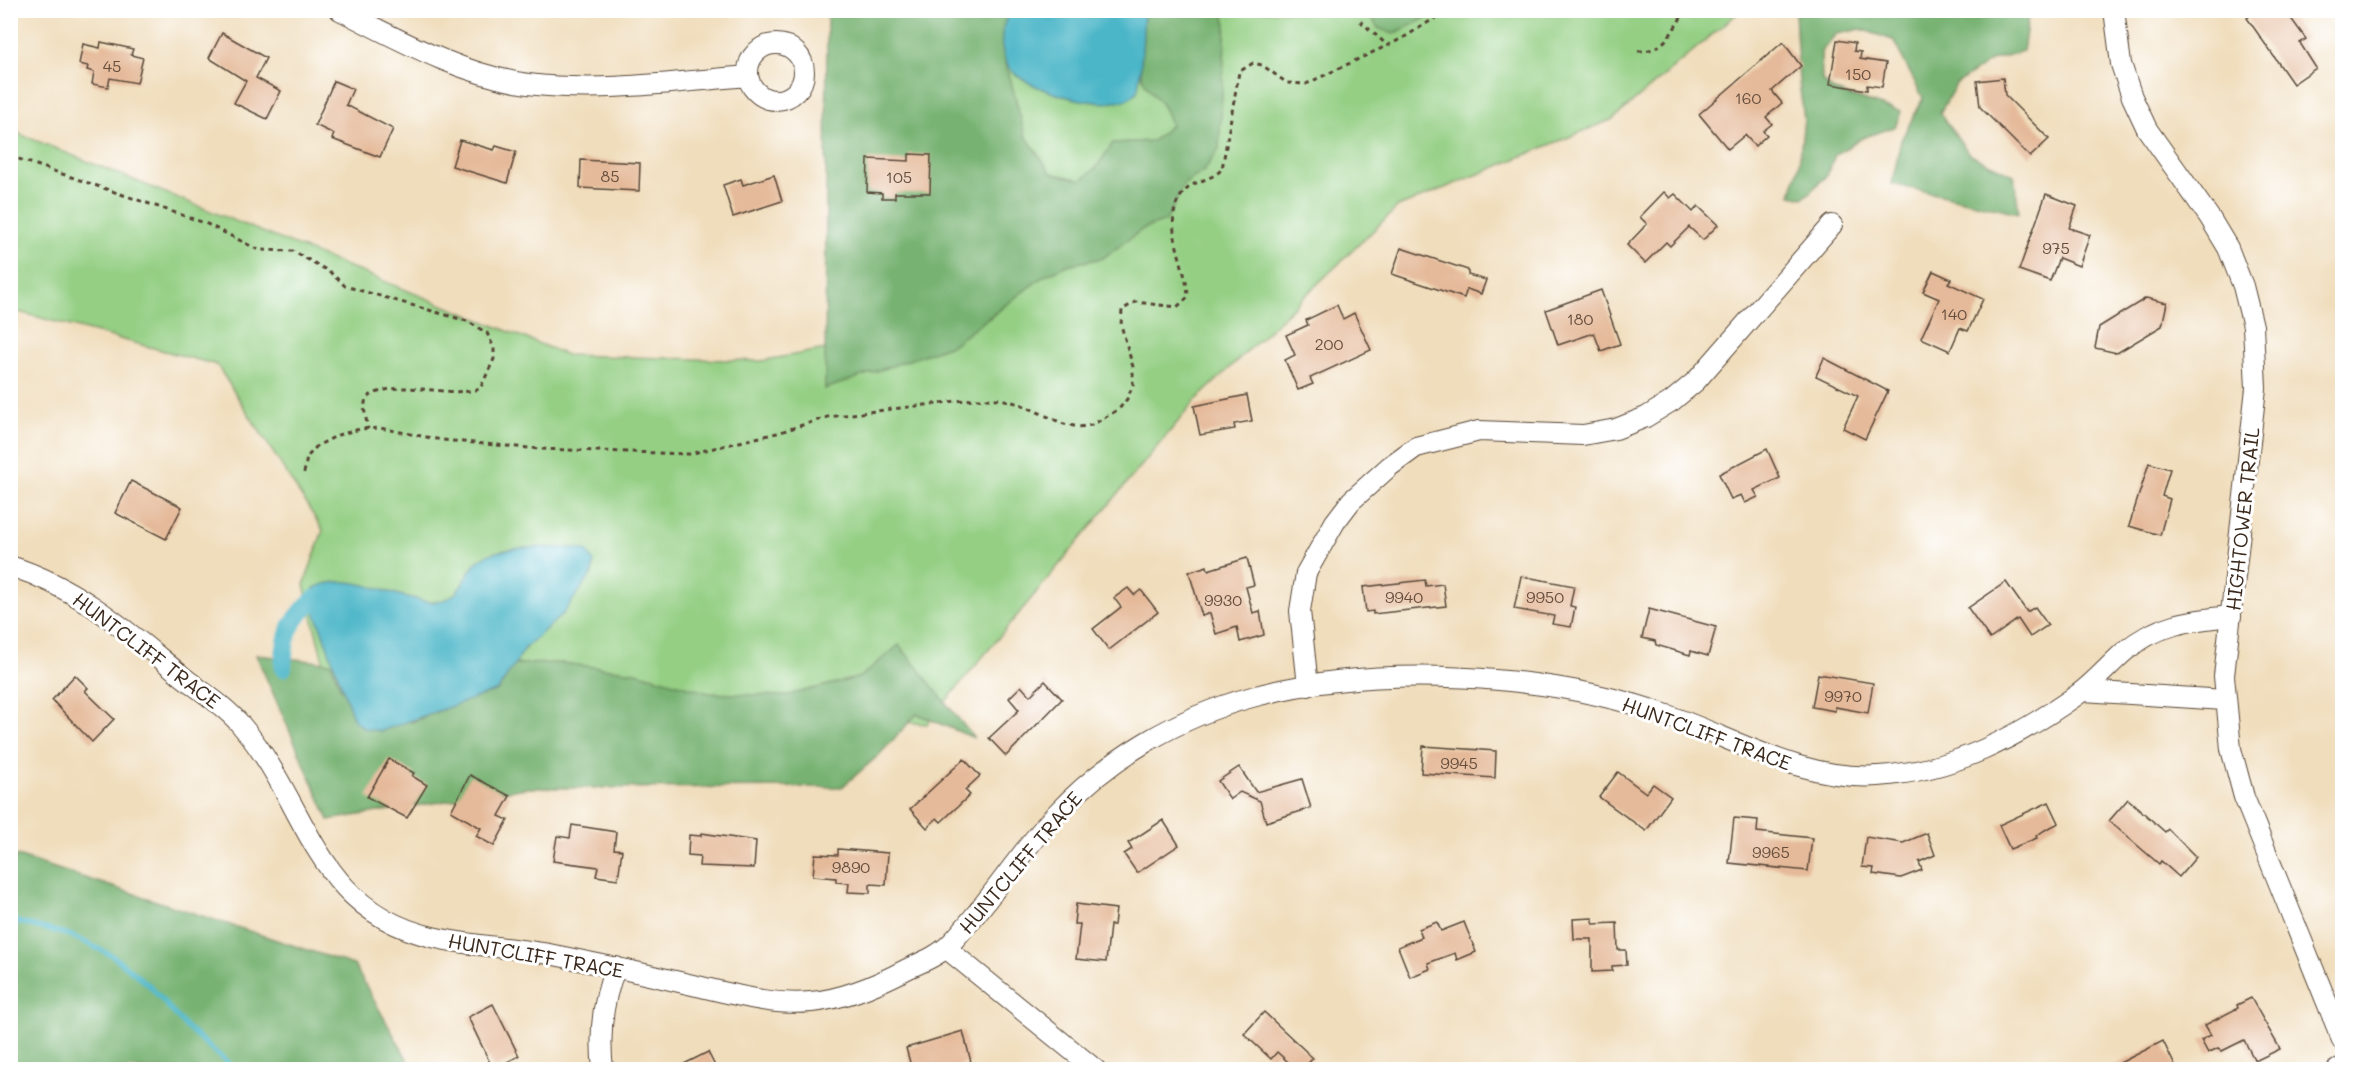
<svg xmlns="http://www.w3.org/2000/svg" width="2353" height="1080" font-family="Mali,sans-serif">
	<style>
		.green { fill: #94cf84; stroke: #687c51; stroke-width: 1.5 }
		.forest { fill: #77b272; stroke: #596e48; stroke-width: 1.5 }
		.water { fill: #4bb6c8; stroke: #437073; stroke-width: 1.5 }
		.lines { fill: none; stroke-linecap: round; stroke-linejoin: round }
		.stream { stroke: #4bb6c8; stroke-width: 5 }
		.canal { stroke: #4bb6c8; stroke-width: 18 }
		.building { fill: #e5ba9a }
		.street-casing { stroke: #564536; stroke-width: 22 }
		.path { stroke: #564536; stroke-width: 3; stroke-dasharray: 4.5 4.5; stroke-linecap: butt }
		.street { stroke: #fff; stroke-width: 20 }
		.labels { text-anchor: middle; dominant-baseline: central; stroke-width: 6; stroke-linejoin: round; paint-order: stroke }
		.number-label { font-size: 16px; fill: #664e3d }
		.street-label { font-size: 20px; fill: #3b2a1e; stroke: #fff }
	</style>
	<rect width="100%" height="100%" fill="#fff"/>
	<filter id="ink" filterUnits="userSpaceOnUse"><feTurbulence type="fractalNoise" baseFrequency=".0167" numOctaves="2"/><feDisplacementMap in="SourceGraphic" scale="12" xChannelSelector="R" yChannelSelector="G"/><feConvolveMatrix kernelMatrix="1 2 1 2 8 2 1 2 1" color-interpolation-filters="sRGB"/></filter>
	<filter id="wash" filterUnits="userSpaceOnUse"><feTurbulence type="fractalNoise" baseFrequency=".008" numOctaves="4" result="noise"/><feDisplacementMap in="SourceGraphic" scale="24" xChannelSelector="R" yChannelSelector="G"/><feGaussianBlur stdDeviation="1.35" result="paint"/><feColorMatrix in="noise" values="0 0 0 0 0 0 0 0 0 0 0 0 0 0 0 0 0 1.4 0 .05"/><feComposite in="paint" operator="in"/></filter>
	<g filter="url(#wash)">
		<rect width="100%" height="100%" fill="#f0ddbc"/>
		<path class="green" d="M983,11H1740L1613,119L1398,207L1195,401L927,724L526,690L374,738L329,685L304,585L323,530L217,365L11,310L10,130L567,355L761,361L988,319L1012,300L1000,107Z"/>
		<g class="forest">
			<path d="M827,11H1011L1002,44L1006,62L1025,135L1051,173L1081,180L1096,168L1113,143L1153,141L1171,125C1164,102 1159,103 1146,85C1135,70 1142,29 1144,11H1222L1226,24L1219,149L1204,171L1184,184L1166,221L1143,229L1103,258L1067,265L1044,276L952,345L825,389Z"/>
			<path d="M1367,11H1441L1393,34L1378,28Z"/>
			<path d="M1795,11H2029L2023,51L1992,60L1956,84L1940,113L1970,155L2014,175L2019,213L1892,184L1901,140L1923,98L1893,40L1861,29L1836,34L1821,52L1822,80L1834,91L1901,112L1895,127L1862,138L1835,155L1827,175L1804,198L1791,195L1799,165L1804,119L1799,83Z"/>
			<path d="M899,645L974,738L917,714L879,755L842,787L526,788L329,820L256,655L331,663L341,689L412,722L463,701L498,690L514,664L561,663L636,672L709,693L784,696L860,677Z"/>
			<path d="M11,854L354,965L413,1069H11Z"/>
		</g>
		<g class="water">
			<path d="M1011,11H1144C1143,25 1142,85 1136,93C1117,117 1030,91 1012,71C1004,62 1001,48 1002,36C1003,27 1005,18 1011,11Z"/>
			<path d="M575,548L587,551L594,562L592,574L563,614L526,647L498,690L381,731L365,729L354,720L315,612L314,588C348,572 378,591 412,598C419,600 428,603 434,602C464,598 461,579 476,563C494,543 550,548 575,548Z"/>
		</g>
		<g class="lines">
			<path class="stream" d="M10,920L70,935L113,956L149,985L185,1026L236,1070"/>
			<path class="canal" d="M283,668C285,634 288,623 314,599"/>
		</g>
		<g id="blocks">
			<g class="building">
				<path d="M2258,10H2285L2306,39L2300,43L2316,68L2293,84L2247,18Z"/>
				<path d="M222,33L266,58L256,78L281,91L267,119L234,103L246,81L209,58Z"/>
				<path d="M1837,40L1855,43L1854,51L1861,52L1860,59L1886,63L1882,87L1867,85V90L1830,84Z"/>
				<path d="M101,42L133,49L131,55L143,58L137,83L110,78L108,87L92,84L94,72L87,70L88,66L79,64L83,44L100,48Z"/>
				<path d="M1783,42L1801,66L1772,91L1782,103L1766,117L1772,124L1763,131L1767,135L1755,146L1745,135L1728,149L1699,114Z"/>
				<path d="M2003,78L2005,95L2049,139L2030,157L1980,107L1977,81Z"/>
				<path d="M334,81L353,89L346,105L393,129L380,157L332,139L334,134L315,125Z"/>
				<path d="M460,140L494,150L496,146L516,152L507,183L452,166Z"/>
				<path d="M909,154L931,155L930,193H895V198H882V193L867,192L868,159L909,161Z"/>
				<path d="M581,160L640,163L639,191L580,188Z"/>
				<path d="M774,175L782,201L733,217L723,185L741,179L743,185Z"/>
				<path d="M1664,192L1670,198L1675,194L1693,212L1698,206L1718,225L1703,240L1689,227L1670,246L1666,242L1645,263L1627,245L1647,224L1640,217Z"/>
				<path d="M2046,194L2077,206L2069,228L2090,235L2079,266L2059,258L2050,281L2019,270Z"/>
				<path d="M1401,248L1468,270V275L1486,280L1481,294L1467,289L1464,298L1392,274Z"/>
				<path d="M1933,271L1951,279L1948,283L1983,299L1968,331L1960,328L1950,351L1921,338L1939,299L1923,292Z"/>
				<path d="M1601,290L1620,344L1601,351L1594,333L1558,345L1546,310Z"/>
				<path d="M2146,298L2167,303L2162,326L2117,353L2095,348L2099,327Z"/>
				<path d="M1337,305L1343,319L1354,313L1371,350L1310,378L1313,384L1298,390L1285,360L1295,355L1286,335L1308,325L1306,320Z"/>
				<path d="M1824,358L1888,391L1865,439L1843,428L1858,396L1816,376Z"/>
				<path d="M1247,395L1252,421L1234,424L1235,429L1200,435L1194,406Z"/>
				<path d="M1767,449L1780,478L1754,490L1758,497L1745,503L1741,495L1731,499L1719,474Z"/>
				<path d="M2149,463L2170,469L2162,496L2170,499L2160,535L2129,526Z"/>
				<path d="M131,481L182,507L166,539L115,513Z"/>
				<path d="M1247,558L1254,585L1246,587L1253,613L1260,611L1264,635L1240,642L1237,627L1216,634L1210,613L1202,616L1189,572L1207,566L1208,570Z"/>
				<path d="M1521,576L1574,586L1570,606L1575,607L1571,627L1552,624L1554,616L1514,609Z"/>
				<path d="M1425,580L1426,586L1443,584L1446,606L1373,614V611L1366,612L1363,587Z"/>
				<path d="M2006,582L2027,612L2035,607L2048,625L2030,637L2018,619L1990,639L1968,608Z"/>
				<path d="M1128,588L1134,595L1141,590L1158,612L1109,650L1093,629L1121,607L1114,598Z"/>
				<path d="M1649,609L1716,627L1708,656L1691,651L1690,655L1656,645L1655,641L1642,638Z"/>
				<path d="M1818,674L1873,683L1868,713L1835,707V711L1812,707Z"/>
				<path d="M75,675L88,688L85,691L114,719L92,742L52,700Z"/>
				<path d="M1045,681L1062,699L1006,756L989,738L1019,710L1009,698L1021,686L1030,696Z"/>
				<path d="M1423,746L1496,751L1495,778L1421,773Z"/>
				<path d="M389,759L414,773L412,776L427,785L407,818L367,797Z"/>
				<path d="M964,759L980,776L965,790L970,795L941,822L937,818L927,828L910,809Z"/>
				<path d="M1239,767L1256,792L1302,779L1311,808L1266,822L1260,801L1240,792L1230,799L1218,781Z"/>
				<path d="M1618,772L1646,793L1653,784L1671,797L1646,831L1599,797Z"/>
				<path d="M470,775L510,796L499,816L508,820L494,846L476,836L481,828L451,811Z"/>
				<path d="M2128,799L2165,832L2168,829L2196,857L2179,877L2161,861L2159,864L2109,821Z"/>
				<path d="M2049,802L2059,823L2045,830L2036,836L2037,838L2010,849L1999,825Z"/>
				<path d="M1734,818L1758,820L1757,832L1812,838L1808,871L1729,863Z"/>
				<path d="M1163,820L1179,845L1137,873L1124,854L1132,849L1128,843Z"/>
				<path d="M572,825L616,832L614,849L622,850L618,879L596,876L598,867L553,861L557,836L570,838Z"/>
				<path d="M701,833L756,841L754,868L699,866L700,856L688,855L689,835L701,836Z"/>
				<path d="M1927,833L1935,855L1919,862L1922,870L1901,878L1873,874L1874,868L1862,867L1866,837L1903,843Z"/>
				<path d="M838,849L888,853L886,885L870,884V893L848,892L849,883L836,882V878L813,876L815,854L838,855Z"/>
				<path d="M1076,904L1116,909L1114,925H1110L1106,962L1076,959L1080,924H1074Z"/>
				<path d="M1593,918V924L1617,923L1618,950H1626L1627,965L1612,966V971L1592,972V939H1574L1573,919Z"/>
				<path d="M1437,922L1441,931L1464,922L1476,952L1457,960L1455,953L1428,963L1430,969L1410,977L1398,947L1422,937L1419,929Z"/>
				<path d="M2251,998L2280,1049L2255,1061L2244,1040L2222,1051L2218,1048L2208,1053L2201,1040L2211,1035L2205,1025L2238,1008L2237,1005Z"/>
				<path d="M493,1004L519,1056L493,1069L468,1017Z"/>
				<path d="M1264,1012L1313,1058L1302,1070H1297L1277,1052L1271,1059L1244,1034Z"/>
				<path d="M963,1031L971,1062L960,1065L961,1070H912L906,1048Z"/>
				<path d="M2163,1041L2177,1070H2106Z"/>
				<path d="M708,1052L717,1070H672Z"/>
			</g>
		</g>
	</g>
	<g filter="url(#ink)">
		<use href="#blocks" fill-opacity="0" stroke="#564536" stroke-width="1.5"/>
		<g class="lines">
			<g class="street-casing">
				<g id="street">
					<path d="M340,10C399,40 462,75 528,84C600,93 676,82 748,76"/>
					<path d="M2114,10L2121,64L2132,97L2147,129L2210,218L2228,248L2243,286L2253,326L2256,388L2224,676L2231,749L2244,797L2342,1040"/>
					<circle cx="776" cy="72" r="28"/>
					<path d="M10,566C78,587 128,632 182,676C202,692 225,706 241,725C309,804 313,909 432,937C473,947 517,947 559,956C605,965 651,975 697,986C734,994 773,1006 811,1002C845,999 877,985 907,969C922,962 940,955 951,943C989,903 1018,854 1056,814C1109,758 1178,717 1252,697C1376,663 1550,673 1670,716C1737,740 1805,781 1878,776C1954,771 2016,738 2077,695C2094,683 2108,666 2124,652C2156,624 2191,620 2231,616"/>
					<path d="M1308,686L1300,611L1306,573L1335,522L1351,501L1390,466L1416,447L1479,431L1583,435L1616,429L1646,417L1672,401L1696,381L1832,225"/>
					<path d="M2083,691L2225,700"/>
					<path d="M947,949L1096,1070"/>
					<path d="M603,1070C599,1034 602,1000 616,967"/>
					<path d="M2337,1070L2342,1067"/>
				</g>
			</g>
			<g class="path">
				<path d="M1360,21L1387,45"/>
				<path d="M1638,51C1666,52 1672,30 1686,10"/>
				<path d="M10,156L205,223L259,250L293,251L330,272L345,286L467,321L487,333L494,348V359L480,389C443,399 400,376 366,398L364,408L368,429"/>
				<path d="M304,473L307,457L317,446L338,435L360,429L380,428L442,440L539,449L689,454L777,433L828,417L973,399H1001L1020,404L1064,424L1079,427L1092,425L1119,409L1127,399L1133,385V367L1121,325L1122,310L1135,302L1177,307L1188,297C1187,264 1157,218 1186,190C1197,179 1211,181 1222,169L1239,72L1253,63L1262,65L1287,83L1306,84L1403,38L1448,10"/>
			</g>
			<use href="#street" class="street"/>
		</g>
	</g>
	<g class="labels">
		<g class="number-label">
			<text x="112" y="65">45</text>
			<text x="1858" y="73">150</text>
			<text x="1748" y="97">160</text>
			<text x="610" y="175">85</text>
			<text x="899" y="176">105</text>
			<text x="2056" y="247">975</text>
			<text x="1954" y="313">140</text>
			<text x="1580" y="318">180</text>
			<text x="1329" y="343">200</text>
			<text x="1404" y="596">9940</text>
			<text x="1545" y="596">9950</text>
			<text x="1223" y="599">9930</text>
			<text x="1843" y="695">9970</text>
			<text x="1459" y="762">9945</text>
			<text x="1771" y="851">9965</text>
			<text x="851" y="866">9890</text>
		</g>
		<g class="street-label">
			<text transform="translate(2242 519) rotate(-84)">HIGHTOWER TRAIL</text>
			<text transform="translate(147 650) rotate(37)">HUNTCLIFF TRACE</text>
			<text transform="translate(1707 733) rotate(20)">HUNTCLIFF TRACE</text>
			<text transform="translate(1020 862) rotate(-50)">HUNTCLIFF TRACE</text>
			<text transform="translate(536 955) rotate(10)">HUNTCLIFF TRACE</text>
		</g>
	</g>
	<rect width="2353" height="1080" fill="none" stroke="#fff" stroke-width="36"/>
</svg>
